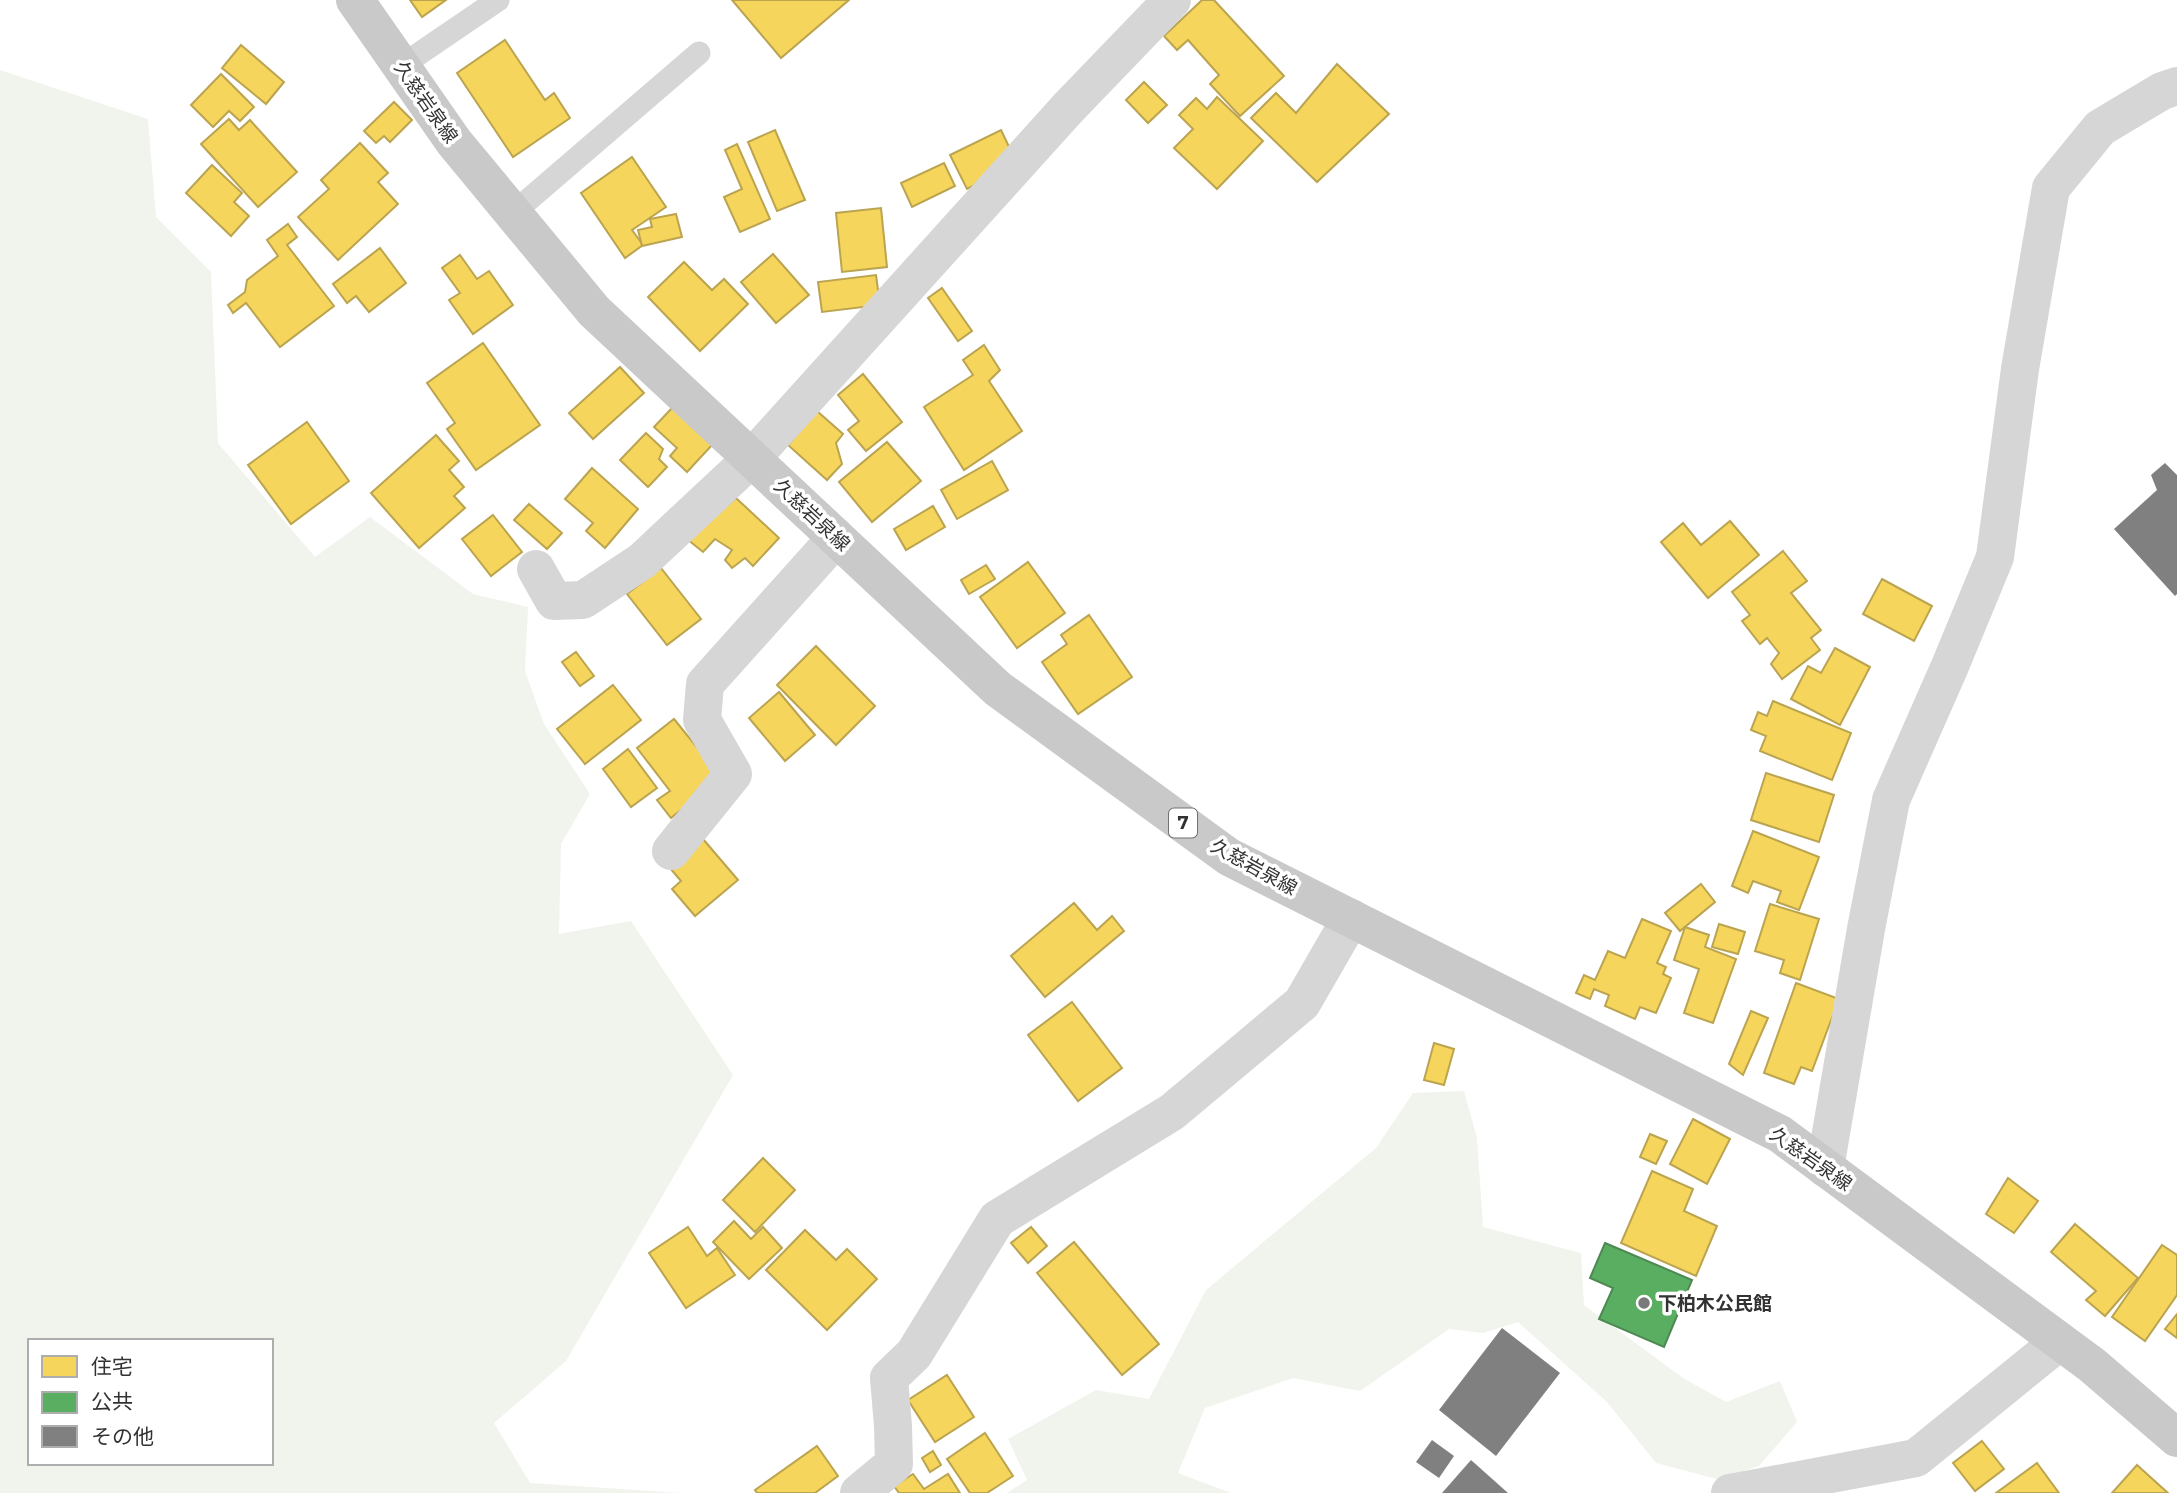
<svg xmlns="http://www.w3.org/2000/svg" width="2177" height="1493" font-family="Montserrat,'Noto Sans JP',sans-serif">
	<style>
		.green { fill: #f0f4ed; fill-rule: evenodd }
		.homes { fill: #f6d55c; stroke: #bba44f; stroke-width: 2 }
		.public { fill: #5aae61; stroke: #4e8953; stroke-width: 2 }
		.building { fill: #808080 }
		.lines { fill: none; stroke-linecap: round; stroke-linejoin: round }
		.lane { stroke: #d6d6d6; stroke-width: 23 }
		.street { stroke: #d6d6d6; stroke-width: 38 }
		.primary { stroke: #c9c9c9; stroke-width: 38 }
		.poi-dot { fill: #7a7a7a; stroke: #fff; stroke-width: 2.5 }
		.labels { text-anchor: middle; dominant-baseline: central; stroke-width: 7; stroke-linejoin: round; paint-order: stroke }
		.shield { fill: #fff; stroke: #707070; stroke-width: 2 }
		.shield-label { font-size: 18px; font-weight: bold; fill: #323232 }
		.street-label { font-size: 19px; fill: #323232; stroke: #fff }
		.poi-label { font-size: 19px; font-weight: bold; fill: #323232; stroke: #fff; text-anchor: start }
	</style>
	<rect width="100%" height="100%" fill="#fff"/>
	<g class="green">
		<path d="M0,70L148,119L156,217L211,272L218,443L315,557L370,517L473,594L528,607L525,671L544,724L590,794L561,844L559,934L631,921L733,1075L566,1361L494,1423L530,1483L681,1493H0ZM30,1341H271V1463H30Z"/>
		<path d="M1464,1091L1477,1138L1483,1227L1581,1253L1584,1305L1683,1378L1726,1402L1780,1381L1797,1422L1759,1466L1717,1479L1656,1463L1607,1402L1518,1322L1483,1333L1449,1329L1360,1391L1293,1378L1205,1408L1178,1473L1231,1493H1007L1027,1480L1008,1439L1096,1390L1149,1399L1206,1290L1376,1148L1413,1093Z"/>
	</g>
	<g class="homes">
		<path d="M410,0H446L422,17Z"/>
		<path d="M732,0H849L781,58Z"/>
		<path d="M1202,0H1214L1284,76L1240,116L1210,84L1219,75L1188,40L1177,50L1164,36Z"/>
		<path d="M505,40L545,100L554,93L570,118L513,157L457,73Z"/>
		<path d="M241,45L284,82L266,104L222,68Z"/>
		<path d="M1337,64L1389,114L1317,182L1251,118L1276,93L1296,113Z"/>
		<path d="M221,74L254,107L240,121L229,111L213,127L191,105Z"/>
		<path d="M1144,82L1167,105L1148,123L1126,100Z"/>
		<path d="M1217,97L1263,141L1217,189L1174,148L1193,129L1179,115L1196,98L1207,109Z"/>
		<path d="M394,102L412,120L390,142L384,136L376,143L364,131Z"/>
		<path d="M229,119L239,130L250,120L297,172L258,207L201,144Z"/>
		<path d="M775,130L805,200L777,211L748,142Z"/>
		<path d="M1001,130L1012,153L1000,172L967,189L950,155Z"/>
		<path d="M360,143L388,173L378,182L398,204L338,260L298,217L329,189L321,180Z"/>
		<path d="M737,144L770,219L740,232L724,197L742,189L725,150Z"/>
		<path d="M632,157L666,207L632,230L643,245L625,258L581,193Z"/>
		<path d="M944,163L955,186L912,207L901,183Z"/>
		<path d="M212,165L242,193L234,202L249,216L231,236L186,193Z"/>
		<path d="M881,208L887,267L842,272L836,213Z"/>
		<path d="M676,214L682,237L642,246L638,230L652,227L650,219Z"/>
		<path d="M288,224L297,237L287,245L334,306L280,347L246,303L233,313L228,305L245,292L247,280L278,256L267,240Z"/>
		<path d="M380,248L406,283L369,312L356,296L347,303L333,284Z"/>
		<path d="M773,254L809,295L776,323L741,282Z"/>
		<path d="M460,255L477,279L489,271L513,305L473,334L449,300L460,293L442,268Z"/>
		<path d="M684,262L712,290L724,279L748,304L700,351L648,297Z"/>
		<path d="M876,275L880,305L822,312L818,282Z"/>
		<path d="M942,288L972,331L958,341L928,298Z"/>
		<path d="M483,343L540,425L476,470L447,429L455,423L427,383Z"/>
		<path d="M984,345L1000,370L989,381L1022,431L964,470L924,407L973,375L963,360Z"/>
		<path d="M620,367L644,393L593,439L569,413Z"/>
		<path d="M863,374L902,422L866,451L848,430L859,421L838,395Z"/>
		<path d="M672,408L712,445L687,472L670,456L677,448L654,427Z"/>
		<path d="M817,411L843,434L836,443L842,464L827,480L788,445Z"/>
		<path d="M307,422L349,481L291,524L248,465Z"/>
		<path d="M646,433L663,449L659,459L667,467L648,487L620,460Z"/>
		<path d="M436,435L459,461L449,470L464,487L454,496L465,508L419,548L371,493Z"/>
		<path d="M887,442L921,481L872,522L839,482Z"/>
		<path d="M992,461L1008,490L957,519L941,490Z"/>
		<path d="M592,468L638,509L605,548L586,531L593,523L565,499Z"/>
		<path d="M736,498L779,538L753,566L745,558L732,568L725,560L732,550L715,539L703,552L687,539Z"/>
		<path d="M529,504L562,533L547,549L514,520Z"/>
		<path d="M933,506L945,527L906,550L894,529Z"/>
		<path d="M493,515L522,552L491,576L462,539Z"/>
		<path d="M1730,521L1759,555L1708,598L1661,542L1683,523L1701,545Z"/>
		<path d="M1783,551L1807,581L1791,593L1821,630L1811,638L1820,650L1782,679L1771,664L1779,653L1767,638L1760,644L1742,621L1750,615L1732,592Z"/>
		<path d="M1028,562L1065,613L1017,648L980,597Z"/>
		<path d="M986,565L995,579L969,594L961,580Z"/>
		<path d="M661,568L701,619L667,645L627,594Z"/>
		<path d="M1882,579L1932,606L1914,641L1863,614Z"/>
		<path d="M1089,615L1132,677L1078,714L1042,662L1067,644L1061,635Z"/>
		<path d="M816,646L875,706L836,745L777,685Z"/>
		<path d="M1835,648L1870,667L1840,725L1791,699L1808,666L1821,673Z"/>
		<path d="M576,652L594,676L580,686L562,662Z"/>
		<path d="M613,685L641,720L585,764L557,729Z"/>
		<path d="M779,692L815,735L785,761L749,718Z"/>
		<path d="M1773,701L1851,733L1832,780L1760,751L1766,736L1751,730L1758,712L1767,716Z"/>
		<path d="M674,719L721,777L671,818L657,800L670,791L637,748Z"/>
		<path d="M628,749L657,788L631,807L603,769Z"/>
		<path d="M1766,773L1834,795L1819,842L1751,820Z"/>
		<path d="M1753,831L1819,857L1799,910L1777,902L1781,891L1753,881L1748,893L1732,886Z"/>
		<path d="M703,839L738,880L695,916L672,889L681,881L670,868Z"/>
		<path d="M1701,884L1715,902L1680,931L1665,913Z"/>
		<path d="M1074,903L1097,930L1112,916L1124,931L1045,997L1011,956Z"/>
		<path d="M1770,904L1819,919L1800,980L1780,973L1784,960L1755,951Z"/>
		<path d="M1642,919L1671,931L1657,963L1666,967L1663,974L1671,978L1656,1013L1640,1007L1635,1019L1605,1006L1609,995L1594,989L1590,999L1576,993L1584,975L1595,980L1608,951L1625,958Z"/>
		<path d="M1719,924L1745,932L1738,954L1712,947Z"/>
		<path d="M1685,927L1709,935L1705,947L1736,959L1713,1023L1684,1013L1699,969L1674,960Z"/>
		<path d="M1796,983L1839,999L1812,1071L1801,1067L1794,1084L1764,1073Z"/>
		<path d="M1072,1002L1122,1068L1078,1101L1028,1035Z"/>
		<path d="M1751,1011L1768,1018L1743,1075L1729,1064Z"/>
		<path d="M1434,1043L1454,1049L1444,1085L1424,1080Z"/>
		<path d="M1693,1119L1730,1139L1707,1184L1670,1164Z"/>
		<path d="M1650,1134L1667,1141L1656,1164L1640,1157Z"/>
		<path d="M763,1158L795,1190L755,1232L723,1200Z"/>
		<path d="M1652,1171L1693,1189L1684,1211L1717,1226L1696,1276L1621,1243Z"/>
		<path d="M2008,1178L2038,1201L2014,1233L1986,1214Z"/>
		<path d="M734,1221L751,1239L763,1227L782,1248L749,1279L713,1242Z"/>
		<path d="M2075,1224L2138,1278L2105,1316L2086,1300L2096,1291L2051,1252Z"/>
		<path d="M688,1227L707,1256L717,1248L735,1275L686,1308L649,1253Z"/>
		<path d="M1031,1227L1047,1246L1028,1263L1011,1243Z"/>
		<path d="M805,1230L836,1260L847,1249L877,1279L827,1330L766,1270Z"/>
		<path d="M1074,1242L1159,1344L1122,1375L1037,1273Z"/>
		<path d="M2162,1245L2177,1255V1295L2145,1341L2112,1317Z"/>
		<path d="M2177,1314V1338L2165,1329Z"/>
		<path d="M947,1375L974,1417L935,1442L908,1400Z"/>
		<path d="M985,1433L1013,1476L987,1493H970L947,1459Z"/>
		<path d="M1982,1441L2004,1469L1975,1491L1953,1463Z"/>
		<path d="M817,1446L838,1476L815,1493H757L755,1490Z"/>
		<path d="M933,1451L941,1465L930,1472L922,1458Z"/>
		<path d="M2037,1463L2059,1493H1996Z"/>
		<path d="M2137,1465L2168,1493H2112Z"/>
		<path d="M913,1474L924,1489L948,1474L960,1493H899L894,1486Z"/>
	</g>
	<path class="public" d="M1605,1243L1692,1280L1664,1347L1599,1319L1613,1288L1590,1278Z"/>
	<g class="building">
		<path d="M2165,463L2177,475V594L2175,596L2114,529L2157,490L2151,475Z"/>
		<path d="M1502,1328L1560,1373L1496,1456L1439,1410Z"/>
		<path d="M1432,1440L1454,1456L1439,1478L1416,1462Z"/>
		<path d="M1471,1460L1508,1493H1442Z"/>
	</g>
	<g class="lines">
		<g class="lane">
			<path d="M401,66L498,0"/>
			<path d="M513,213L699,53"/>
		</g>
		<g class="street">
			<path d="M536,569L554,601L583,600L642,561L751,459L1068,108L1172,0"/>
			<path d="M671,851L733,774L702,720L705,684L836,538"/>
			<path d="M1825,1168L1866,929L1891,800L1950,666L1995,557L2020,369L2051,188L2100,128L2162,91L2177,86"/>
			<path d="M859,1493L894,1464L893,1426L889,1378L914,1354L997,1219L1172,1112L1302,1003L1351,918"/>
			<path d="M1730,1493L1916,1458L2059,1342"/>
		</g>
		<path class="primary" d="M355,0L454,142L594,311L998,689L1229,857L1780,1134L2092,1365L2177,1438"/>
	</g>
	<circle class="poi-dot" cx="1644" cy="1303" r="7"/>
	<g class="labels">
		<rect class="shield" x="1169" y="808.5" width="28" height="29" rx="5"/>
		<g class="shield-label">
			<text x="1183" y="823">7</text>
		</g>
		<g class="street-label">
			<text transform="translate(426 102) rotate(55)">久慈岩泉線</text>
			<text transform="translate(812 515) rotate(43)">久慈岩泉線</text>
			<text transform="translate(1254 867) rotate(29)">久慈岩泉線</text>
			<text transform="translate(1811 1159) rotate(35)">久慈岩泉線</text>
		</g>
		<g class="poi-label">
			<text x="1658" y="1303">下柏木公民館</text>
		</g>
	</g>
	<rect x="28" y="1339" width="245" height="126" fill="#ffffff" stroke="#adadad" stroke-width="2"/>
	<rect x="42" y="1356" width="35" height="21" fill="#f6d55c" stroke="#adadad" stroke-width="2"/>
	<text x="91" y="1374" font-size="21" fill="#323232">住宅</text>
	<rect x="42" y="1392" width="35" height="21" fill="#5aae61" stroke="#adadad" stroke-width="2"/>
	<text x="91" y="1409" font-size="21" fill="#323232">公共</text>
	<rect x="42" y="1426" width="35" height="21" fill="#808080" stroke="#adadad" stroke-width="2"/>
	<text x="91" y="1444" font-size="21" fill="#323232">その他</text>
</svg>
